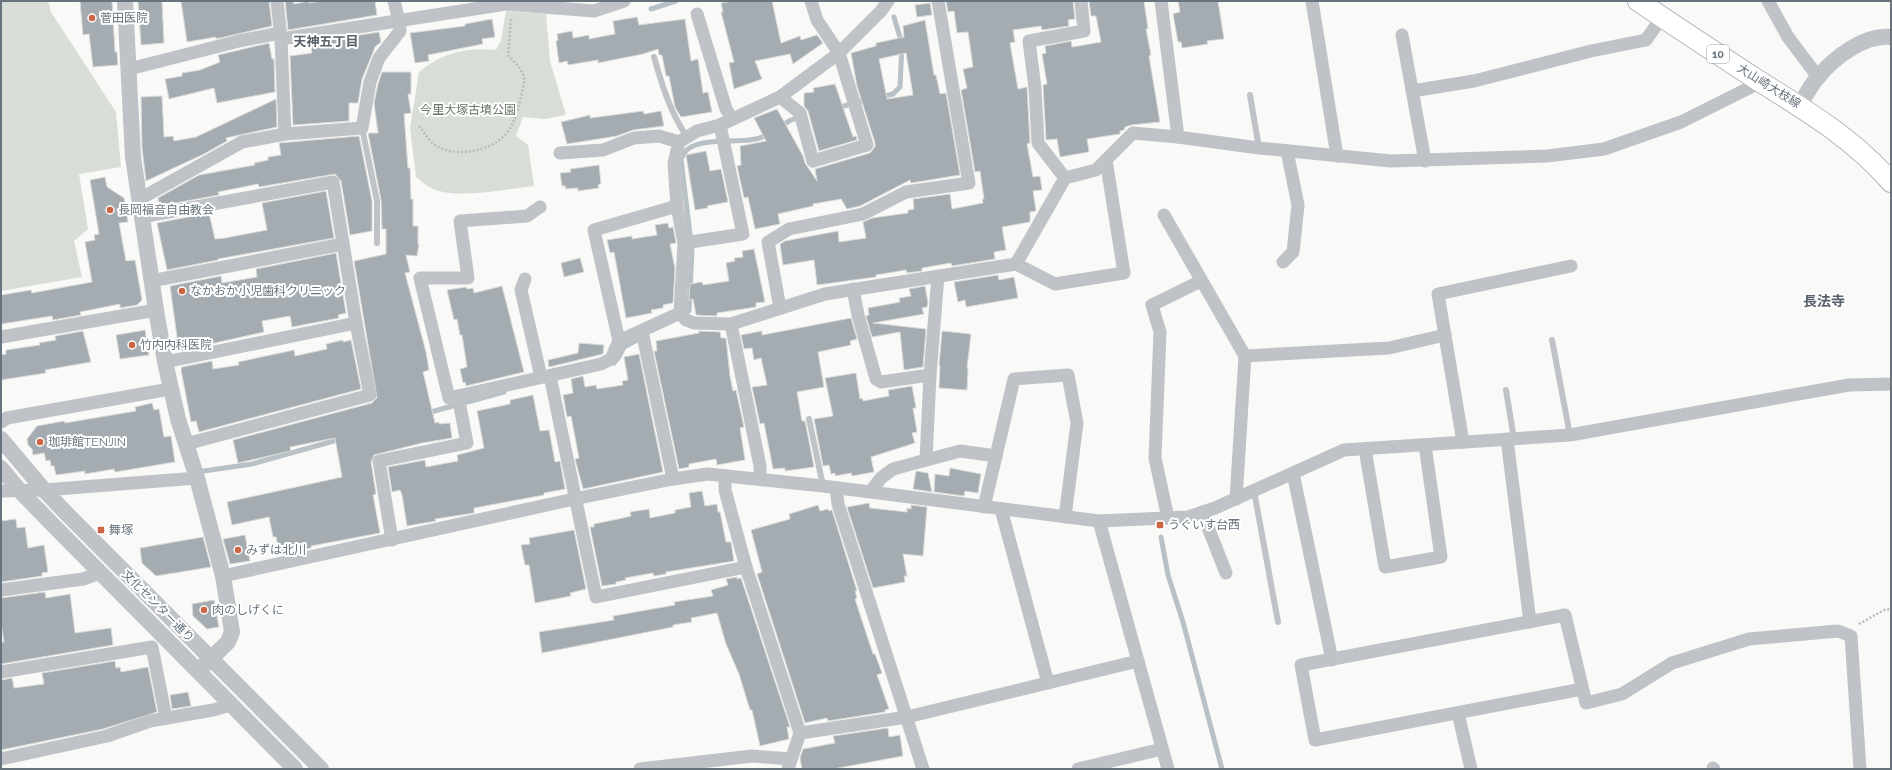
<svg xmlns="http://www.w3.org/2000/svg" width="1892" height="770" font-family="Raleway,'Noto Sans JP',sans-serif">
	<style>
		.green { fill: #d9ddd7 }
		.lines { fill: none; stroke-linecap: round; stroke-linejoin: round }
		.stream { stroke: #b8c1c6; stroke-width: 5 }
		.building { fill: #a4acb1; stroke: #dbdbd9; fill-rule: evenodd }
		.primary-casing { stroke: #b3b7ba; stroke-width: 22 }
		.path { stroke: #b9bcbe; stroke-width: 2.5; stroke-dasharray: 2 2; stroke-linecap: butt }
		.service { stroke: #bfc2c6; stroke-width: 6 }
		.minor { stroke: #bfc2c6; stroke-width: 13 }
		.tertiary { stroke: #bfc2c6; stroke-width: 16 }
		.primary { stroke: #fff; stroke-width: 20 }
		.poi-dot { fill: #cd6443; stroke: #fff; stroke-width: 1.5 }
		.labels { text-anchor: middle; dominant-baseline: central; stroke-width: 4; stroke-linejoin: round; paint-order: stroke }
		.shield { fill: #fff; stroke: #959ea5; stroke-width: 1 }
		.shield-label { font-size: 11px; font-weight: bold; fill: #67747e }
		.poi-label { font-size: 12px; fill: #67747e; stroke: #fff; text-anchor: start }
		.street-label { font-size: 12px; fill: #67747e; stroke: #fff }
		.park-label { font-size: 12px; fill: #687766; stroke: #fff }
		.neighbourhood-label { font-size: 13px; font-weight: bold; fill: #59626a; stroke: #fff }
		.quarter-label { font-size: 14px; font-weight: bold; fill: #59626a; stroke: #fff }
	</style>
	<rect width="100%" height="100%" fill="#f9f9f7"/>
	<g class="green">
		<path d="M1,1H48L51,12L116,112L121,167L79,174L88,229L74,241L82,277L1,291Z"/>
		<path d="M506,11L546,14L550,61L566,115L545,119L523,117L516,136L528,145L534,186C508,189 464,198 439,191C430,189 423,183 416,177L410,128L419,72C441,53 467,47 496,50L501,40Z"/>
	</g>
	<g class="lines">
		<g class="stream">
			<path d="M651,9L676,1"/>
			<path d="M880,97L893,94L900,87L902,44L894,17"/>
			<path d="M837,108L868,99"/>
			<path d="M781,126L791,120L800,117"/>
			<path d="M683,315L689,311L692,251L681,159C683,156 685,151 688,149C707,135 749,147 769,134"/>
			<path d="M614,363L619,357L624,347L643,337"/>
			<path d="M427,413L504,392"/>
			<path d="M197,472L252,464L341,439"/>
			<path d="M1161,537L1168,575L1183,622L1222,769"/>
		</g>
	</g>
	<g class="building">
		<path d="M80,1H112L115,52H117L118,65L93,67L89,34L83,35Z"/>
		<path d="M138,1H162L164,43L141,45Z"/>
		<path d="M181,1H269L272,26L216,39V37L187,42Z"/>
		<path d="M285,1H293L294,4L309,1V3L322,1H375L377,15L288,30Z"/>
		<path d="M732,1H772L781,43L800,36L801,40L817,35L823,43L793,64L790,54L755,61L762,79L734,89L729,63L734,62L721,12H723L721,3Z"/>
		<path d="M946,1H1073L1075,19L1068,20L1069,26L1042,30L1041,26L1013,30L1015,42L1010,43L1018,89L1027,87L1030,143L1027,144L1033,177L1040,176L1042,190L1033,191L1036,211L1030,212V222L1002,227L1006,250L994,252L995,259L952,266L951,263L922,268V271L907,273L906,270L876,275V277L817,285L814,260L783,265L780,244L785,241L838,231L839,242L866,238L863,222L872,218L908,213V210L914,209L913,199L950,194L952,209L983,203L982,199H984L980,171L975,172L961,90L967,88L963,69L973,67L968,32L957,33L954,11L948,12Z"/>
		<path d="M1089,1H1144L1148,29H1146L1151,55L1149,56L1160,122L1131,125L1125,127L1124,130L1120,131V134L1087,139L1089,152L1060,157L1057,139L1046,140L1043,85L1047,84L1042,54L1046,53L1045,46L1071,41L1072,47L1101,42L1096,16H1091Z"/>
		<path d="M1178,1H1218L1224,39L1207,41L1208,44L1182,48L1181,42H1178L1173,14L1180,12Z"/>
		<path d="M930,3L932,15L917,17L915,5Z"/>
		<path d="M637,17L639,25L685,19L691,61L698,59L703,93L708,92L712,112L681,117L675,107L669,76H666L662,55H659L658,49L643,54L598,63V60L568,65L567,61L559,63L556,41L558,40L557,34L572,31L573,38L589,35V39L615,34L613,21Z"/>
		<path d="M492,19L495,37L482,39L483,44L428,55L429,61L415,63L410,33L465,26V24Z"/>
		<path d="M925,20L934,75H936L940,94L946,93L960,175L911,183L910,180L860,206L847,209L841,199L813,204V206L778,214L780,224L755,229L748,197L744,198L737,166L741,165L740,146L766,141L754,118L777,109L803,156L805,163L817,181L815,169L870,153L875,147V143L857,86L851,53L876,46V43L904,37L903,26ZM906,53L913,95L887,99L879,59Z"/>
		<path d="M379,32L381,42L375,47L372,55L362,79L358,103H349V121L293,125L290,56L312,53L310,43Z"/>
		<path d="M269,43L272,59H274L275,92L217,103L214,88L169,99L165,79L182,76V73L200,70L220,62L218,55Z"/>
		<path d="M382,72H411V94H408L411,113L404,114L408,168H410L411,199H413V226H418V244H419L417,256L406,255L410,272L405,273L426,352L429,370L423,372L435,423L439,422V424L450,423L452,438L422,443L374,455L371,462L376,494L373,495L380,533L311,546V548L280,555L276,537H273L269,517L232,525L227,502L342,477L335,438L290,447L291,451L238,463L233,440L372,403L377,398L354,261L386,254V229H382L381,200L368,133H378L374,103L378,84Z"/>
		<path d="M835,84L853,137L856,136L857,140L819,151L808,111L804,106V93L814,92L813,88Z"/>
		<path d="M162,96L164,137L173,136L174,141L196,137L276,99L277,127L226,138L227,141L204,154L146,181L142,148L141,97Z"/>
		<path d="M643,111L644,114L661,111L664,126L633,130L617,136L567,144L561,122L590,115V118Z"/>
		<path d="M359,136L372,201V231L350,235L341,181L335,174L259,187L258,184L218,192L219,195L159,206L158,198L199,175L255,165L254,163L268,160V157L281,155L279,143Z"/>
		<path d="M706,151L710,171L721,169L728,202L707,206L708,208L695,210L686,155Z"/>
		<path d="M599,165L601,184L598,185L599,188L578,191V188L566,189L565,186H562L560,173L571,172L570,169Z"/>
		<path d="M105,177L107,187L124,198L128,222L119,223L126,261L135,260L142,300L137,305L120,308V304L80,312L81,315L53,320L52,316L1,324V295L31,290L32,293L92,282L85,242L95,240L94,235L99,234L90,180Z"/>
		<path d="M326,191L334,238L218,259V260L167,270L157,223L209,213L215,239L225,238L267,230L262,203Z"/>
		<path d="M668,223L669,228L673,227L676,243L670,244L675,268L673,303L663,305V308L651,310L652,313L626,318L614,252L610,253L607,240L632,236V239L657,235L655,225Z"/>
		<path d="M754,249L765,302L756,303V307L717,313V316L696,315L693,299L689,300L690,284L702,282L703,285L729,281L726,263L735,261L734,258L743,257L742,251Z"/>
		<path d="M336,253L346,313L338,315L339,318L292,327L290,316L262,321L264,332L179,351L170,286L221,276L222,283L257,277L256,269Z"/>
		<path d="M580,258L584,272L564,277L561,263Z"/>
		<path d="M998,275L999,280L1014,277L1018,298L966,307L965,300L958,302L954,282Z"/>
		<path d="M502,286L524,372L466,386L465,382L463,383L460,369L467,367L462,335H460L457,319L454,320L447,290L466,287L467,289L473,288L474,293Z"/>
		<path d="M925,286L928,303L927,307L922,308L924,314L873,323L926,329L923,367L904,370L900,332L872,337L866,316L869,315L868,308L900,302L899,298L911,296L909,289Z"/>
		<path d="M851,318L857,339L850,341L851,345L818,352L824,387L797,392L802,421H805L814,467L785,471V468L773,469L764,423L760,424L752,387L767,385L761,358L754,360L752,348L744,349L741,335L762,331V335Z"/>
		<path d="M145,330L149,355L120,359L116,335Z"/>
		<path d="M83,331L91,362L45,370L46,373L1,380V355L6,354V350L40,345L39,343L56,340L55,336Z"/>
		<path d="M699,331L720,332L721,338H726L730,376L733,391L736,390L744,427L740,428L745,460L717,465L716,459L689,464V467L679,469L654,351H657L656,341L699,333Z"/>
		<path d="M942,331L971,334L967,368H968L967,390L939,388L940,365H939Z"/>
		<path d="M343,340V342L351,340L361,389L199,432L196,421L191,422L181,370L182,367L212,361L213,369L239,365L238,362L294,350L295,356L327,349L326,344Z"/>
		<path d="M579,343L604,345L603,354L549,367L548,360L578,353Z"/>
		<path d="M639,354L663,472L583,489L575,459L579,458L571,416L567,417L563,395L573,393L571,379L583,376L585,387L596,385L597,389L623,385L622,381L628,380L624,357Z"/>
		<path d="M856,373L860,399L862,398L863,401L889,396L888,390L912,386L916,408H913L917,432L912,433L915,443L871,457L874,472L852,476L851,473L835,476V473L831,474L829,465L823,466L814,419L833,416L825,378Z"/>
		<path d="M533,395L540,431L549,430L555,462L560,461L565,489L544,493V495L474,508V513L435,519L436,521L407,526L402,495L400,490L392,492L388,467L425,460L426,467L458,461L457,455L484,448L477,411L510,404V400Z"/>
		<path d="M152,403L154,410L159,409L164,437L171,436L175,462L115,472L114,469L85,474V471L56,475L54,466H51L50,460L46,461L44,453L33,455L32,449L28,445L27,439L37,426L64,421L65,423L136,411L135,407Z"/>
		<path d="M950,468L981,474L978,493L965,491L964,496L934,492L935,474L949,476Z"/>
		<path d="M916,471L928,473L932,492L913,489Z"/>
		<path d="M702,491L705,506L717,504L718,512H720L726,542H731L734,561L666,572V574L654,576L653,573L625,578L626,580L616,582V584L602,586L590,527H594V524L623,518L631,516L630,512L649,509L650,518L675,513V510L691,507L689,493Z"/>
		<path d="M869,503L870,508L907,512V508L911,509V505L927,507L923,556L903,554L907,576H904L905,582L873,588L847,507Z"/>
		<path d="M818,505L820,511L828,509L829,511L832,510L857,591H855L857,598L855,599L873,654H875L882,673L877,675L889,709L885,710V712L828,721L827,718L805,723L757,574L762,572L751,530L790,519L789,514Z"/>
		<path d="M16,519L17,528L25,527L28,548L44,545L48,572L42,573V576L1,582V521Z"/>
		<path d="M574,530L586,589L570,593L571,596L535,603L529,565H525L521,545L530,544L529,538Z"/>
		<path d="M245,535L250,561L230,564L223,539Z"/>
		<path d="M203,537L211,567L156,576L142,563L140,548Z"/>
		<path d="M737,577V579L741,578L790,727H787L789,739L760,746L752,710H750L739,674L726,644L717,613L691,618L692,622L673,625V627L542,653L539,632L614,620L613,616L675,605L674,602L713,596L711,590L728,585L726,579Z"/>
		<path d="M45,592L46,598L70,594L75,633L111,628L113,645L1,664V642H4L1,623V598Z"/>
		<path d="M214,600L219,627L207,629L193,616L192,604Z"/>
		<path d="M115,661L116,668L120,667L121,672L148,667L157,712L103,729L1,750V680L12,678L14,688L44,684L42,673Z"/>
		<path d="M188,692L191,706L172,709L170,695Z"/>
		<path d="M888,728L889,737L900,735L903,756L833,769H802L800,758L803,749L835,743L833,736Z"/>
	</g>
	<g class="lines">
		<g class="primary-casing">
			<path id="primary" d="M1638,1C1678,28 1719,55 1759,81C1807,111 1854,139 1891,182"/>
		</g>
		<g class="path">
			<path d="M419,126C424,132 429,141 435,145C454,158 488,152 504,136C513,127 516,116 519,104C521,96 525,85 524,77C521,67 514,62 508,55L511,19"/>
			<path d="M1859,624L1884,610L1891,609"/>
		</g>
		<g class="service">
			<path d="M654,57C662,85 670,112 687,137"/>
			<path d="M1250,95L1259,148"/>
			<path d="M362,128L377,201V243"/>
			<path d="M1552,340L1570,435"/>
			<path d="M1506,390L1514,439"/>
			<path d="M809,419L823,486"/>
			<path d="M1254,491L1278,622"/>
		</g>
		<g class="minor">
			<path d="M277,1L281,39L285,134"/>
			<path d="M888,1L881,11L839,53L780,97L720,125L697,131L679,142L674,163L677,206L594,230L619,341L680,313L686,320L694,323L731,324L825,294L1016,264L1065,178L1096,170L1133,133L1178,137L1259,148L1391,161L1547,156L1604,149L1681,122L1761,82"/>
			<path d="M1161,1L1178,137"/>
			<path d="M1312,1L1337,156"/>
			<path d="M1768,1L1788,37L1818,77"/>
			<path d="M697,14L726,109L732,119"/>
			<path d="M1402,35L1425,161"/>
			<path d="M281,39L506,4L594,11L624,1"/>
			<path d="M129,69L239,41L280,33"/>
			<path d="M1412,91L1474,81L1591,51L1646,40L1662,17"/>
			<path d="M780,97L800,113L813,161L867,145L839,53L817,20L811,1"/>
			<path d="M560,153L603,150L634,138L659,136L679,142"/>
			<path d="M1065,178L1038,143L1035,88L1029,41L1084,31L1081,1"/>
			<path d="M138,200L242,142L285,134L362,128L370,82L379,58L400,31L399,21L394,1"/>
			<path d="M677,206L684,243L680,313"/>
			<path d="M540,207L527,216L460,221L468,278H420L449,398L601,364L611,359L619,341"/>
			<path d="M1164,215L1245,356L1236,499"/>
			<path d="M141,217L333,182L356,323L370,395L186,444"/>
			<path d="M684,243L743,234L720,125"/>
			<path d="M1283,262L1293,252L1298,205L1287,151"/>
			<path d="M1016,264L1055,284L1124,273L1106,160"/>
			<path d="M525,279L521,290L541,377"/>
			<path d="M151,281L343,244"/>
			<path d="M853,289L858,315L876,379L881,382L930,375"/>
			<path d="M780,308L768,242L789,229L863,214L906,192L969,183L938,1"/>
			<path d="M731,324L760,466V479"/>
			<path d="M642,331L673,479"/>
			<path d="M1,337L156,310"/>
			<path d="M1245,356L1389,348L1445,335"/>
			<path d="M165,362L356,323"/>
			<path d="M550,376L596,597L746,567"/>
			<path d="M1,422L7,418L170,389"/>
			<path d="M1507,439L1530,622"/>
			<path d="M1463,442L1438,294L1571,266"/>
			<path d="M1365,449L1385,567L1441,557L1425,445"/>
			<path d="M926,460L930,375L938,276"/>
			<path d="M1293,473L1332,660"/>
			<path d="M725,476V490L746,567L800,733L788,769"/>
			<path d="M836,488L838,504L923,769"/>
			<path d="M1,491L44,490L197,478"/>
			<path d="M871,491L881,478L893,469L960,451L996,456"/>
			<path d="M984,507L1014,379L1068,375L1077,423L1065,517"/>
			<path d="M1001,509L1048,683"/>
			<path d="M1202,512L1226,573"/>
			<path d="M1168,518L1155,458L1160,332L1152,305L1201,281"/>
			<path d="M1099,521L1168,769"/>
			<path d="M392,540L379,461L467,443L458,396"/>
			<path d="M223,576L574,499L673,479L708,474L823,486L1099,521L1188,517L1215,508L1344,450L1570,435L1849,385L1891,384"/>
			<path d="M1,590L83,579L100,573"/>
			<path d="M1,672L152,647L166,718"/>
			<path d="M1582,689L1315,740L1301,665L1565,615L1586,703L1622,694L1672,663L1749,639L1838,631L1851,636L1860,769"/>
			<path d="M1458,713L1471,769"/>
			<path d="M800,733L907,717L1138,661"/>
			<path d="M1,759L107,736L150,721L213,710L231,705"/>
			<path d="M1713,768L1714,769"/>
			<path d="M640,769L752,756L791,759"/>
			<path d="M1078,769L1162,749"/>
		</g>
		<g class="tertiary">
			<path d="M125,1L133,157L156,310L165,362L178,419L197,478L223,576L232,632L228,642L198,671"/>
			<path d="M1799,105C1806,96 1811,84 1819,76C1835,57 1865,34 1891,37"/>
			<path d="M1,439L44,490L68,515L321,769"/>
			<path d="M1,468L20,491L52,524L295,769"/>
		</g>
		<use href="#primary" class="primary"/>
	</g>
	<g class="poi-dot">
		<circle cx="92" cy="18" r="4"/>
		<circle cx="110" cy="210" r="4"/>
		<circle cx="182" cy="291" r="4"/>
		<circle cx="132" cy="345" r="4"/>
		<circle cx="40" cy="442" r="4"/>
		<rect x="1156" y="521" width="8" height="8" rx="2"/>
		<rect x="97" y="526" width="8" height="8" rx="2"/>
		<circle cx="238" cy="550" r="4"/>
		<circle cx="204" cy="610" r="4"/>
	</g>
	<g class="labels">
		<rect class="shield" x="1707" y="45" width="22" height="18" rx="3"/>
		<g class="shield-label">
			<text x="1718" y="54">10</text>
		</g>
		<g class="poi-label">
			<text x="100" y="18">菅田医院</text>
			<text x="118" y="210">長岡福音自由教会</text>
			<text x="190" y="291">なかおか小児歯科クリニック</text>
			<text x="140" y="345">竹内内科医院</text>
			<text x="48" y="442">珈琲館TENJIN</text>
			<text x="1168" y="525">うぐいす台西</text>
			<text x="109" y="530">舞塚</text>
			<text x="246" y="550">みずは北川</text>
			<text x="212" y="610">肉のしげくに</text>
		</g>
		<g class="street-label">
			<text transform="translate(1769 86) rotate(32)">大山崎大枝線</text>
			<text transform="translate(158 606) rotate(45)">文化センター通り</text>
		</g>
		<g class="park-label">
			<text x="468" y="110">今里大塚古墳公園</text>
		</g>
		<g class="neighbourhood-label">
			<text x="326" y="41">天神五丁目</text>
		</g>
		<g class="quarter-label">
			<text x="1824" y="301">長法寺</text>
		</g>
	</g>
	<rect width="1892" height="770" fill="none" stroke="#67747e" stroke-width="4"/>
</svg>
